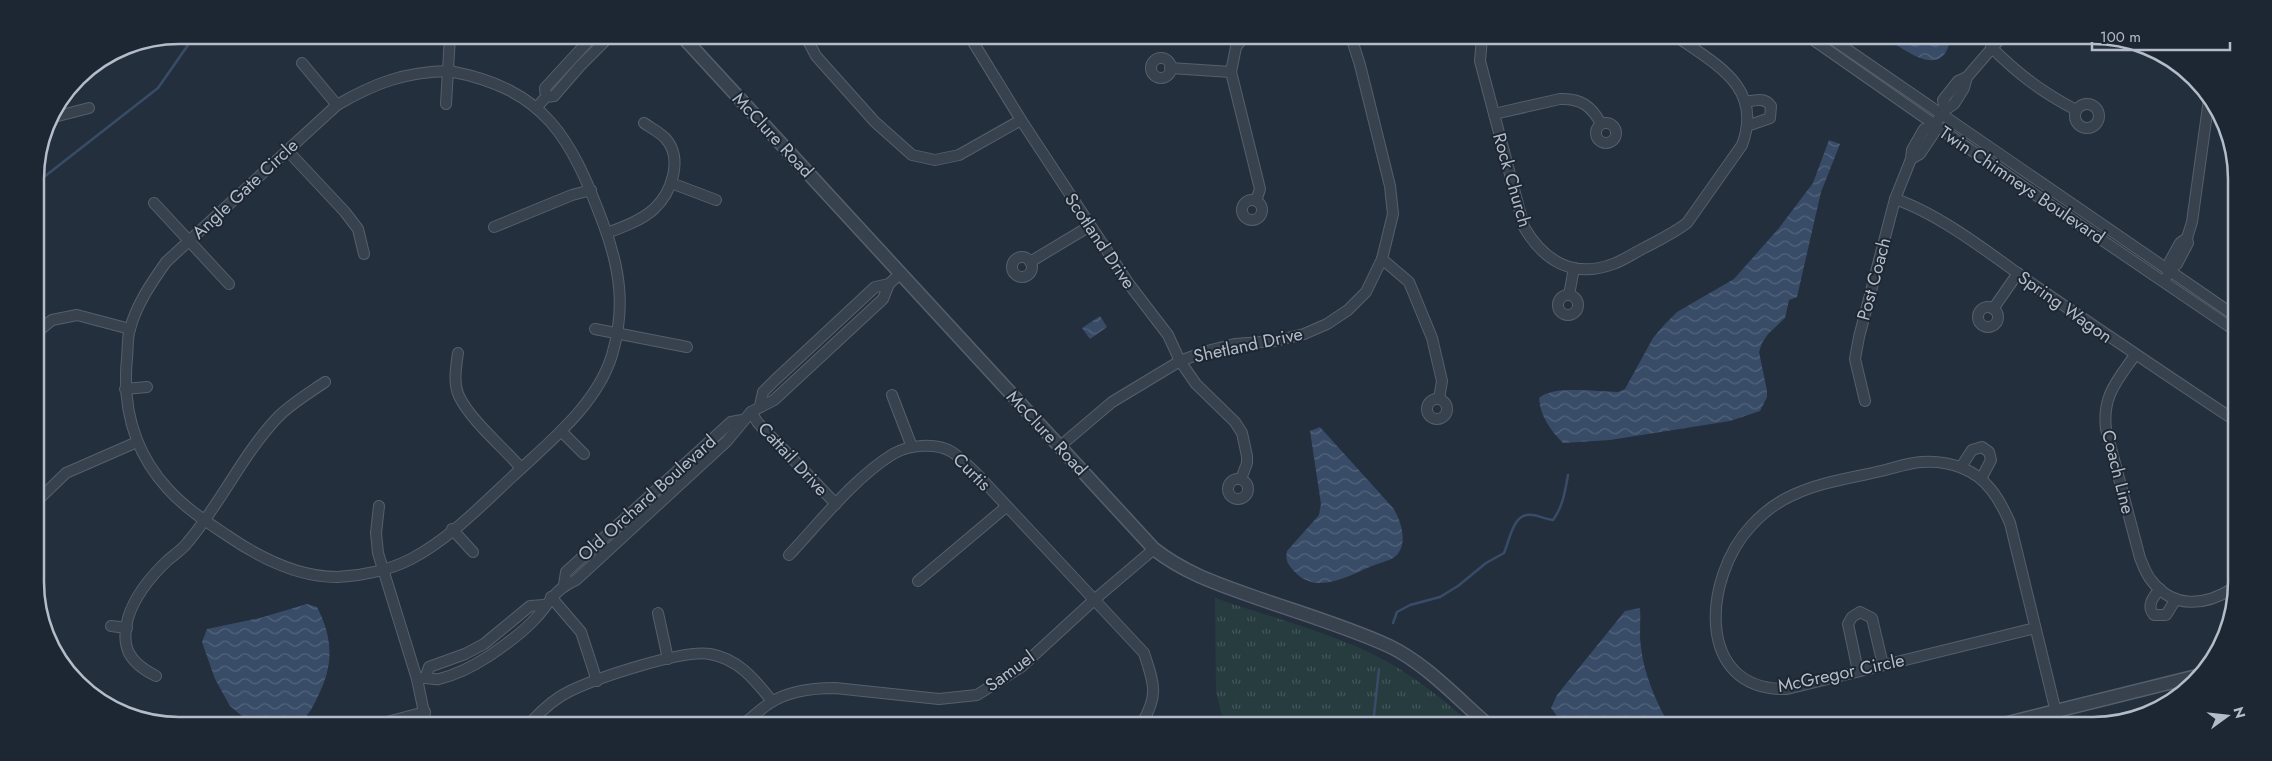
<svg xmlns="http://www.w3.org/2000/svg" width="2272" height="761" font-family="Jost,sans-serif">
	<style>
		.grass { fill: url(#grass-tufts) }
		.water { fill: url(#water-waves) }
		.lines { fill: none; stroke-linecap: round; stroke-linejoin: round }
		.stream { stroke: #394c67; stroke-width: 2.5 }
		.minor-casing { stroke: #565f6c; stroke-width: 12 }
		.tertiary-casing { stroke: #565f6c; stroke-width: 15 }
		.minor { stroke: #38414e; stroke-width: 10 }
		.tertiary { stroke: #38414e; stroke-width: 12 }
		.labels { text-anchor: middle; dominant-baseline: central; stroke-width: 4; stroke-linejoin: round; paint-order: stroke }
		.street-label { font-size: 18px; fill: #b4bcc9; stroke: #1d2633 }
		.rim { fill: none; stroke: #b4bcc9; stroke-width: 2.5 }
	</style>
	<defs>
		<pattern id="grass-tufts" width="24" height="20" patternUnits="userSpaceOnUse" patternTransform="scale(1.25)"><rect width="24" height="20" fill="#263c3f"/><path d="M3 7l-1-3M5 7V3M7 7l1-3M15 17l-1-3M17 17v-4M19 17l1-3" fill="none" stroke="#435659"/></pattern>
		<pattern id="water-waves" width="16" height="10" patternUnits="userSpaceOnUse" patternTransform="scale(1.25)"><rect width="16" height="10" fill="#394c67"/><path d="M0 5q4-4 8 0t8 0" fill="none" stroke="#53647b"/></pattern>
	</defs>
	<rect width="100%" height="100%" fill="#242f3e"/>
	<path class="grass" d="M1215,598C1261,614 1310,627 1355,646C1399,664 1436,693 1471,724H1224L1216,692Z"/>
	<g class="water">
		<path d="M1888,39L1950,40C1943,79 1907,52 1888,39Z"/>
		<path d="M1829,140L1840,144L1821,192L1797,297L1789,300L1785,318L1768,334L1762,343L1759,352L1767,391V397L1760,411L1730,421L1610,440L1563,443C1551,431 1540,416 1539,398C1554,385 1597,392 1618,392L1625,389L1653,338L1665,324L1677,312L1734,279L1779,228L1813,183Z"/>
		<path d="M1100,316L1107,327L1090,339L1082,328Z"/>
		<path d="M1320,427L1393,508C1401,520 1408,542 1397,555C1392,560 1380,563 1372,566C1348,576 1316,596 1294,571C1288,564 1285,561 1287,551L1319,515L1321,504L1310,431Z"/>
		<path d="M307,604L317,607C333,638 334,665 318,696C314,705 309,715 301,721H248L230,706L215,679L202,642L207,629L260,618Z"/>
		<path d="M1640,608C1641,621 1639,635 1641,647C1644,675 1656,701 1669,725L1563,724L1551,708L1557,695L1625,611Z"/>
	</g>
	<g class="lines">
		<g class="stream">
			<path d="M35,184L158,88L195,35"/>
			<path d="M1393,623L1397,612L1410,605L1440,597L1458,586L1486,563L1504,553C1510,540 1513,511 1533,515C1540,516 1545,519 1553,520C1563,506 1565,492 1568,475"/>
			<path d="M1373,724L1379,669"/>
		</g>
		<g class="minor-casing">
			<g id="minor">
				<path d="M806,37L816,56L875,122L912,155L935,160L959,155L1021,120L970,37"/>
				<path d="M1243,38L1236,47L1231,72L1260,189L1256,201"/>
				<path d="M1482,38L1480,61L1524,227C1544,261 1573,279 1613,264C1624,260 1634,253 1644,248C1659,240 1674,233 1687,223L1742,145C1763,89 1719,66 1680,39"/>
				<path d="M1812,39L2024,187L2233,329"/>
				<path d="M1832,39L2234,315"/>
				<path d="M1991,47C2019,75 2042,92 2076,110"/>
				<circle cx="1161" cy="68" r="10"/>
				<path d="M302,63L337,105"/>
				<path d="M1170,68L1231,72"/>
				<path d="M449,71C546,89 571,138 603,223C620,268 626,308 612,355C597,405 548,443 512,477C481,506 449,539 411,559C390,570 361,576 337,577C297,577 260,558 228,536C207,522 185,508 168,489C134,452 122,408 127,358C128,349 127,338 130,329C136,305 152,282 166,262L337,105C375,83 404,72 449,71Z"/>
				<path d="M546,97L545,88L593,36"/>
				<path d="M1745,102C1755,100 1765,97 1771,106L1770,118L1747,126"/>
				<path d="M446,104L450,36"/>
				<circle cx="2087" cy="116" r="12"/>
				<path d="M536,108L546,97L554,96L580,66L610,36"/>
				<path d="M1945,110L1943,100L1958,81L1967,77"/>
				<path d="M1494,114L1560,99C1580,98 1592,106 1601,124"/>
				<path d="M50,118L89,108"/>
				<path d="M1021,120L1129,284L1168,335L1180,361L1196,384L1235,422L1242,433L1247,456V463L1241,479"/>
				<circle cx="1606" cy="133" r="10"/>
				<path d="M287,150L345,212L358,229L364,254"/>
				<path d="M1911,159L1920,154L1934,133L1932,128L1945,110L1954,104L1964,88L1967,77L1999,40"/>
				<path d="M671,183L716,200"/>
				<path d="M1895,199C1942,215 1993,256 2034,285C2100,330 2166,375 2233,419"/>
				<circle cx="1252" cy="210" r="10"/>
				<path d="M154,203L229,284"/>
				<path d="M494,227L572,195L591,190"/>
				<path d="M607,233C623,227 642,220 654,209C672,192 683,159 666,139C661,133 651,128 644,123"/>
				<circle cx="1022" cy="267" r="10"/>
				<path d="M1382,259L1409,282L1432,338L1442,381L1439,399"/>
				<path d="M1030,262L1090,226"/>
				<path d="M2171,268L2170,261L2180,243L2187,238"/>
				<path d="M2167,276L2171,268L2177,264L2188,243L2187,238L2192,222L2209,99"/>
				<path d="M1569,295L1574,268"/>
				<circle cx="1568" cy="305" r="10"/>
				<circle cx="1988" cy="317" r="10"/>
				<path d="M1993,309L2018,273"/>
				<path d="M595,329L687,347"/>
				<path d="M36,333L52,320L77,315L130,329"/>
				<path d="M458,353C456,367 453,383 459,396C471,421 503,447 521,468"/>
				<path d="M2135,355C2117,381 2102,396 2106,429L2140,558C2143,565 2146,574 2151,580C2173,609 2204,606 2232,589"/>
				<path d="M125,389L147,387"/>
				<path d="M892,395L912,447"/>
				<circle cx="1437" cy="409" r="10"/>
				<path d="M1865,401L1855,359L1859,337L1895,199L1911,159L1912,150L1924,129L1932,128"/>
				<path d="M760,406L763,392L774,381L875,287L889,284"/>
				<path d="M751,412L758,423L836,504"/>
				<path d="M561,431L584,454"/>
				<path d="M1059,447L1112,402L1180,361L1207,351L1235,344L1275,341L1304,334L1327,324L1348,310L1366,292L1382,259L1393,214L1390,186L1360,65L1353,43L1349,38"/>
				<path d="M1961,467L1972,450L1982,447L1989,452L1991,460L1981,479"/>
				<circle cx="1238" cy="489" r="10"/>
				<path d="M37,501L66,473L137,442"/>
				<path d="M379,506L376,533L378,553L417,679L426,722"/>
				<path d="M452,529L473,552"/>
				<path d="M789,555C820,522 854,478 893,454C908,445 936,442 952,452C960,457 967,465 975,472L1144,653C1154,684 1159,695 1142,723"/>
				<path d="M918,581L1006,507"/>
				<path d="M564,585L566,572L731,422L742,420"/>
				<path d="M2160,589C2153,597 2146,606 2154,615H2166L2176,599"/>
				<path d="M551,597L581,632L597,681"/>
				<path d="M658,613L668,659"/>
				<path d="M111,626L127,628"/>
				<path d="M2035,628L1787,689C1693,691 1704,576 1751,526C1762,514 1777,502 1793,495C1820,482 1852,478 1881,471C1894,468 1908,463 1921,462C1934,461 1950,463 1962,468C1987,477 2000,500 2010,523L2056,712"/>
				<path d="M1858,671L1848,624L1852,617L1860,612L1872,618L1883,665"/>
				<path d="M156,676C130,663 120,648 128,618C135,595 151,576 168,560C175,554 183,549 188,542C221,503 244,452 279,416C292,403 309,393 325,382"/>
				<path d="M426,676L429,667L465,654L484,644L530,606L544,605"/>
				<path d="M417,679C427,676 431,680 439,679C456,675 475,665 489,656C504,646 522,633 535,619C551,602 552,591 576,580L727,441L751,412L774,400L883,299L889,284L901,273"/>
				<path d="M387,722L425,712"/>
				<path d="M531,722C542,710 555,698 570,691C597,678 683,649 710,654C739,659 755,680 772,701"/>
				<path d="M746,722C754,716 762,708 770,703C788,691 815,688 835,688L939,699L977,695L1021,667L1094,600L1154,549"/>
			</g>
		</g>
		<g class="tertiary-casing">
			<g id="tertiary">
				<path d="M682,36L1154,549C1182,571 1212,582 1246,594C1293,611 1343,625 1389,646C1425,663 1457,698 1487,724"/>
				<path d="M2000,725L2201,675"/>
			</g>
		</g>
		<use href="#minor" class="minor"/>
		<use href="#tertiary" class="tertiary"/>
	</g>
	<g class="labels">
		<g class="street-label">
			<text transform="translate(773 135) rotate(47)">McClure Road</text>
			<text transform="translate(1512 180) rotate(74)">Rock Church</text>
			<text transform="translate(2022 185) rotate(34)">Twin Chimneys Boulevard</text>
			<text transform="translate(245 189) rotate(-43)">Angle Gate Circle</text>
			<text transform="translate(1100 241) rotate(56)">Scotland Drive</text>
			<text transform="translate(1874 279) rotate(-75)">Post Coach</text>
			<text transform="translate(2065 307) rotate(35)">Spring Wagon</text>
			<text transform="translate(1248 345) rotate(-12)">Shetland Drive</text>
			<text transform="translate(1047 433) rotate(47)">McClure Road</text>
			<text transform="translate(793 459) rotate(47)">Cattail Drive</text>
			<text transform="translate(972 472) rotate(45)">Curtis</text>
			<text transform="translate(2118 472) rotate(76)">Coach Line</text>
			<text transform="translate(647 498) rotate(-42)">Old Orchard Boulevard</text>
			<text transform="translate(1010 671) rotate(-36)">Samuel</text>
			<text transform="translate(1841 673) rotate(-12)">McGregor Circle</text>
		</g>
	</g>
	<path d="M0 0H2272V761H0ZM179 44H2093A135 135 0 0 1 2228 179V582A135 135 0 0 1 2093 717H179A135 135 0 0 1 44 582V179A135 135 0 0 1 179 44Z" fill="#1d2633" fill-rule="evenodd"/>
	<path class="rim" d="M179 44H2093A135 135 0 0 1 2228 179V582A135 135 0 0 1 2093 717H179A135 135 0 0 1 44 582V179A135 135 0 0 1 179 44Z"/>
	<g transform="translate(2227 716) rotate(75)" stroke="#1d2633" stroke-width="4" paint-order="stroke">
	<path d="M0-4L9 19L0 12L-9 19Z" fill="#b4bcc9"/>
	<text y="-8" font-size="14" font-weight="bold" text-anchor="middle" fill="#b4bcc9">N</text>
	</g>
	<path d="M2092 42v8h138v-8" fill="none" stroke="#b4bcc9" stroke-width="2.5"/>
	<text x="2100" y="42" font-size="15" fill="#b4bcc9" stroke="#1d2633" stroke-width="4" paint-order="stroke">100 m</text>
</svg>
